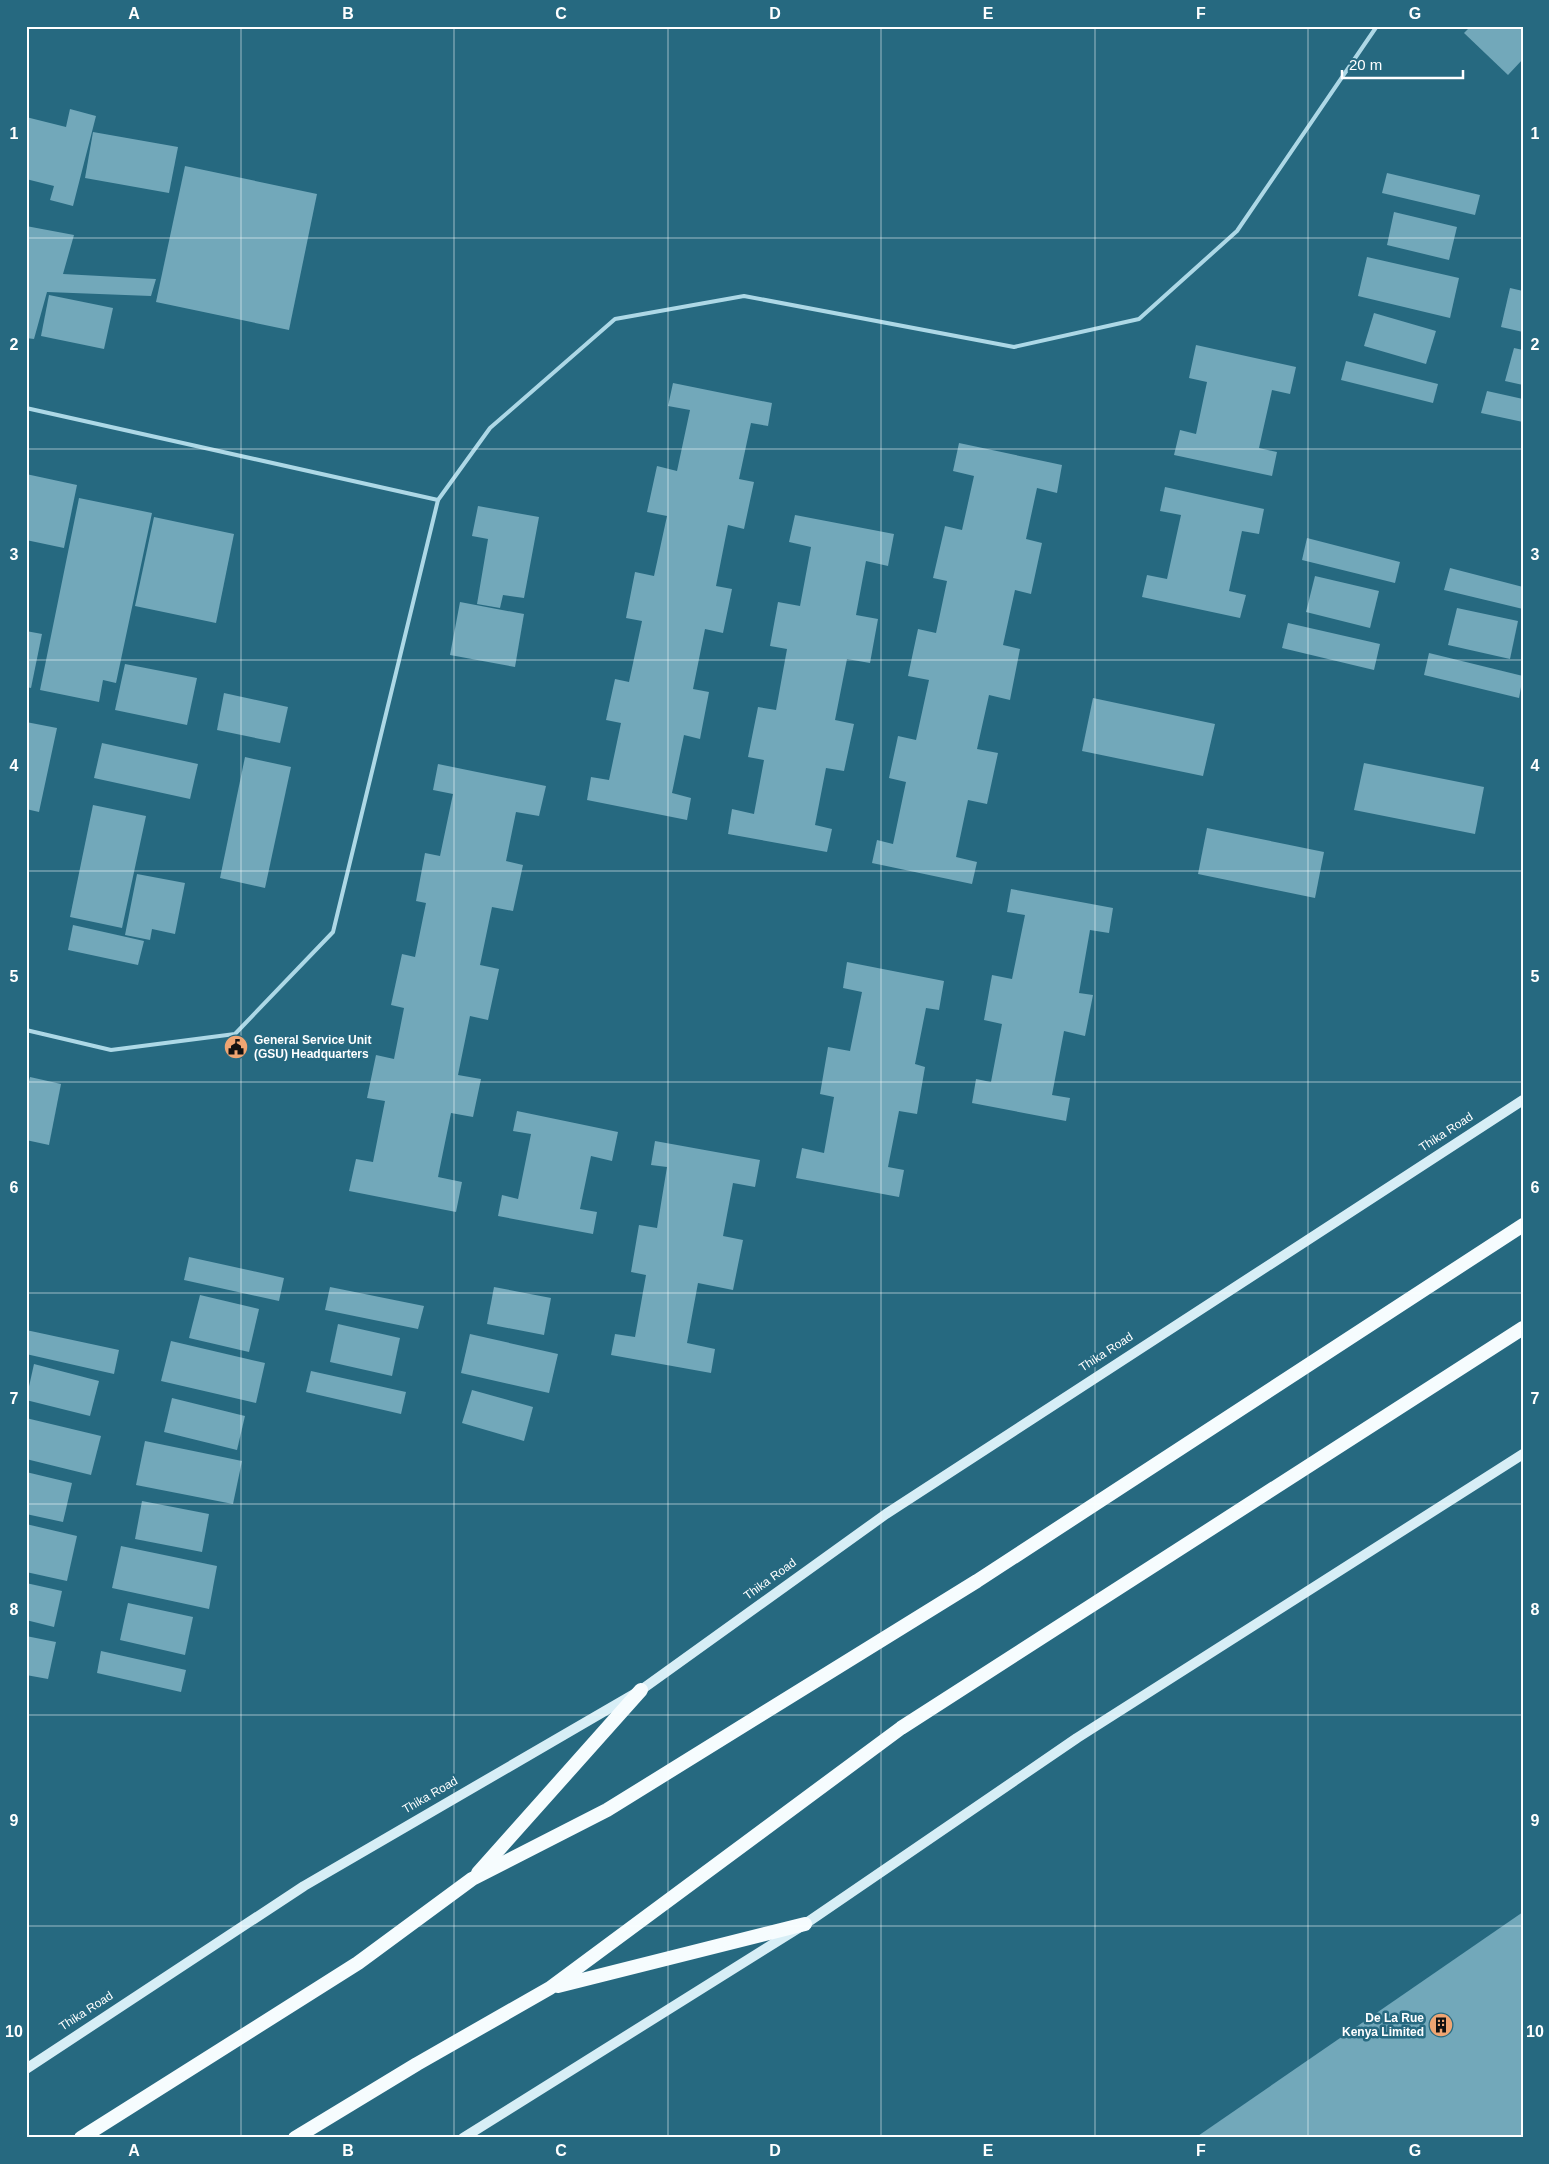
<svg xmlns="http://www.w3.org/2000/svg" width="1549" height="2164" font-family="Arial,sans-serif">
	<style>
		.building { fill: #72a8ba }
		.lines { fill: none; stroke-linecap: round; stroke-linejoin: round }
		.service { stroke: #add8e6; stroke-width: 4 }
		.secondary { stroke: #d7eef6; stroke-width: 10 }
		.trunk { stroke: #f6fcfe; stroke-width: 14 }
		.grid { fill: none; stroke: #fff; stroke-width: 1; stroke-opacity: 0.55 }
		.labels { text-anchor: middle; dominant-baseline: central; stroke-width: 5; stroke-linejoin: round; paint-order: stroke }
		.poi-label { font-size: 12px; font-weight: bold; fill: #fff; stroke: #266980; text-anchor: start }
		.street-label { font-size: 12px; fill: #fff; stroke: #266980 }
		.neatline { fill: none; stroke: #fff; stroke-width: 2 }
		.grid-label { font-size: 16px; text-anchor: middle; font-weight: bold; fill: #fff }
	</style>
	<rect width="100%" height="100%" fill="#266980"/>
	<g class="building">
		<path d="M1471,26H1522L1523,59L1508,75L1464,33Z"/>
		<path d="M70,109L96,116L73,206L50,200L54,186L26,179V117L66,127Z"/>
		<path d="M93,132L178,147L169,193L85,178Z"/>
		<path d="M185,166L317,194L289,330L156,302Z"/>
		<path d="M1387,173L1480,195L1475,215L1382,193Z"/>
		<path d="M1394,212L1457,227L1449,260L1387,245Z"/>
		<path d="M26,226L74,235L63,274L156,279L151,296L47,292L34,339L26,338Z"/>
		<path d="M1367,257L1459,278L1450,318L1358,296Z"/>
		<path d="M1510,288L1523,291V332L1501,327Z"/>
		<path d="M49,295L113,308L104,349L41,336Z"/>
		<path d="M1374,313L1436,331L1426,364L1364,346Z"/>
		<path d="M1196,345L1296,367L1290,394L1272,390L1259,448L1277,452L1272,476L1174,455L1180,430L1196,434L1207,382L1189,378Z"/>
		<path d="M1514,348L1523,350V385L1505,381Z"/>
		<path d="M1346,361L1438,384L1433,403L1341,380Z"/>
		<path d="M673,383L772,403L768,426L751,423L739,479L754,482L744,529L728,525L716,586L732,589L723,633L705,629L693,689L709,692L700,739L684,735L672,793L691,798L687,820L587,800L591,777L609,780L621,723L606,720L615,679L629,682L642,621L626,618L635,572L654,576L667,516L647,512L657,466L677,471L690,410L668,406Z"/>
		<path d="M1487,391L1523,399V422L1481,413Z"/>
		<path d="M959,443L1062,465L1057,493L1037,488L1026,539L1042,543L1031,594L1015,590L1003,645L1020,649L1010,700L989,695L977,749L998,753L987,804L968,800L956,857L977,862L972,884L872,863L877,840L893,844L906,782L889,778L898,736L916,740L929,680L908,676L918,629L936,633L947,581L933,578L945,526L962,530L974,476L953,471Z"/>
		<path d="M26,474L77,485L64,548L26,540Z"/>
		<path d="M1165,487L1264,509L1259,534L1242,531L1229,591L1246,595L1240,618L1142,597L1147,575L1167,579L1181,515L1160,511Z"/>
		<path d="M79,498L152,513L116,683L103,680L99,702L40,690Z"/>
		<path d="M478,506L539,517L524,598L503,595L500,608L477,604L488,539L472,536Z"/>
		<path d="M795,515L894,534L888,566L866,561L856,615L878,619L870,663L847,659L835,720L854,724L844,771L826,768L815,825L832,829L827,852L728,834L732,809L754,814L764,760L748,757L758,707L776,710L787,649L770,646L778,602L800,606L811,547L789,542Z"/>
		<path d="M154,517L234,534L216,623L135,606Z"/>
		<path d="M1307,538L1400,562L1395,583L1302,560Z"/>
		<path d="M1450,568L1523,587V609L1444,590Z"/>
		<path d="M1315,576L1379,591L1370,628L1306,612Z"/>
		<path d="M460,602L524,614L515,667L450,655Z"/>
		<path d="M1457,608L1518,621L1510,659L1448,645Z"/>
		<path d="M1288,623L1380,644L1374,670L1282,648Z"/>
		<path d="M26,631L42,634L31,688L26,687Z"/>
		<path d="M1429,653L1523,676L1519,698L1424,675Z"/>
		<path d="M125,664L197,678L187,725L115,710Z"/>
		<path d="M224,693L288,707L280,743L217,730Z"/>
		<path d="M1093,698L1215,724L1203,776L1082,751Z"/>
		<path d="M26,722L57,728L39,812L26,809Z"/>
		<path d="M102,743L198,764L190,799L94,778Z"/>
		<path d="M245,757L291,767L265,888L220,878Z"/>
		<path d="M1364,763L1484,787L1475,834L1354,810Z"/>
		<path d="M438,764L546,786L539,816L516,812L506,861L523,865L513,911L492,907L480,965L499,969L488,1020L470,1016L458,1075L481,1079L473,1117L451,1113L438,1177L462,1182L456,1212L349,1191L356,1159L373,1162L385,1101L367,1098L376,1055L394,1059L404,1008L391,1005L402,954L415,957L426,903L416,901L425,853L440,856L453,794L433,790Z"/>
		<path d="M93,805L146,816L122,928L70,917Z"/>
		<path d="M1207,828L1324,852L1315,898L1198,874Z"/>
		<path d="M137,874L185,883L175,934L152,929L150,940L125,935Z"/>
		<path d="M1011,889L1113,908L1109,933L1090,930L1079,993L1093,995L1085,1036L1064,1031L1052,1095L1070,1098L1066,1121L972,1103L976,1079L991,1082L1002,1024L984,1020L992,975L1012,979L1025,915L1007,912Z"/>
		<path d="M73,925L144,941L138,965L68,950Z"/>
		<path d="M847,962L944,981L939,1010L926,1008L915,1064L925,1067L917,1114L899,1111L888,1167L904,1170L899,1197L796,1178L802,1148L824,1153L834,1097L820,1094L828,1047L850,1051L862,992L843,988Z"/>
		<path d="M30,1077L61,1084L49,1145L26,1140V1093Z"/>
		<path d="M517,1111L618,1132L612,1161L591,1156L580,1209L597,1212L593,1234L498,1216L502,1195L518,1199L531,1134L513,1131Z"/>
		<path d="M655,1141L760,1160L755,1187L733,1183L723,1236L743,1240L733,1290L698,1283L687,1343L715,1349L711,1373L611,1355L615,1334L635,1337L646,1275L631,1272L639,1225L657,1228L667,1167L651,1165Z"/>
		<path d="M189,1257L284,1278L279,1301L184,1280Z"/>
		<path d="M330,1287L424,1306L418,1329L325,1310Z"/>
		<path d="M494,1287L551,1298L544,1335L487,1324Z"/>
		<path d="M200,1295L259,1309L249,1352L189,1338Z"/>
		<path d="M338,1324L400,1338L392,1376L330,1362Z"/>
		<path d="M26,1330L119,1350L114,1374L26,1354Z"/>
		<path d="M470,1334L558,1354L549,1393L461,1373Z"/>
		<path d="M171,1341L265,1363L256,1403L161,1381Z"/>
		<path d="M34,1364L99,1381L90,1416L26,1400Z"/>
		<path d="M311,1371L406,1392L401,1414L306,1392Z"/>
		<path d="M472,1390L533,1407L524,1441L462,1423Z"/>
		<path d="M172,1398L245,1416L237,1450L164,1432Z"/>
		<path d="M26,1418L101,1436L91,1475L26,1459Z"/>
		<path d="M145,1441L242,1461L233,1504L136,1485Z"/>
		<path d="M26,1472L72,1483L63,1522L26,1514Z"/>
		<path d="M142,1501L209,1514L202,1552L135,1539Z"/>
		<path d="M26,1524L77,1536L67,1581L26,1572Z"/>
		<path d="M121,1546L217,1566L209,1609L112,1588Z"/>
		<path d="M26,1583L62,1591L54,1627L26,1620Z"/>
		<path d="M128,1603L193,1617L185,1655L120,1640Z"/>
		<path d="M26,1636L56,1642L48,1679L26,1675Z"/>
		<path d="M101,1651L186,1670L181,1692L97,1673Z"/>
		<path d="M1523,1912V2138H1195Z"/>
	</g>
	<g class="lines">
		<g class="service">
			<path d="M26,408L438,500"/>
			<path d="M26,1030L111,1050L235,1034L333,932L438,500L490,428L615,319L744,296L1014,347L1139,319L1237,231L1377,26"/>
		</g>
		<g class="secondary">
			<path d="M26,2069L304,1886L641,1690L886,1514L1523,1100"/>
			<path d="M463,2138L805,1924L1077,1738L1523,1454"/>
		</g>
		<g class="trunk">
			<path d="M478,1873L641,1690"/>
			<path d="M558,1986L805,1924"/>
			<path d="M81,2138L358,1963L472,1879L607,1810L977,1581L1523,1225"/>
			<path d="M295,2138L417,2064L550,1988L901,1728L1523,1328"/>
		</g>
	</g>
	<path class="grid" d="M241,26V2138M454,26V2138M668,26V2138M881,26V2138M1095,26V2138M1308,26V2138M26,238H1523M26,449H1523M26,660H1523M26,871H1523M26,1082H1523M26,1293H1523M26,1504H1523M26,1715H1523M26,1926H1523"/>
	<defs>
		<g id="civic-disc" transform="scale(1.25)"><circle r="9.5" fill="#efa572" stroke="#266980"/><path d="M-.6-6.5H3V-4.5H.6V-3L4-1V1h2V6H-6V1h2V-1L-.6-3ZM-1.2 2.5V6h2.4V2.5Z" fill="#111"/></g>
		<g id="building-disc" transform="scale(1.25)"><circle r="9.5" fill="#efa572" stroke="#266980"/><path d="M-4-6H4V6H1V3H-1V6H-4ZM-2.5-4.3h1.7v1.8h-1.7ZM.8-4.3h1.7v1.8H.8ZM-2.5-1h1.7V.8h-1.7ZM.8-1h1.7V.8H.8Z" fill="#111"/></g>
	</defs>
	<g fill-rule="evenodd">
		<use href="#civic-disc" x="236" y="1047"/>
		<use href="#building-disc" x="1441" y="2025"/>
	</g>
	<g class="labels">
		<g class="poi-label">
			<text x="254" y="1040">General Service Unit<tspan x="254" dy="14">(GSU) Headquarters</tspan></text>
			<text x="1424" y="2018" text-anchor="end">De La Rue<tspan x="1424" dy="14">Kenya Limited</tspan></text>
		</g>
		<g class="street-label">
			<text transform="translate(1446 1132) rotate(-33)">Thika Road</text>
			<text transform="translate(1106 1352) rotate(-33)">Thika Road</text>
			<text transform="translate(770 1579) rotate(-36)">Thika Road</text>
			<text transform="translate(430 1795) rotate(-30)">Thika Road</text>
			<text transform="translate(86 2011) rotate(-33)">Thika Road</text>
		</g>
	</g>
	<rect width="1549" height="2164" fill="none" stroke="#266980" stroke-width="55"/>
	<path d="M1342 70v8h121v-8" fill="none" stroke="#ffffff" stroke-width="2.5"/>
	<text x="1349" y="70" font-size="15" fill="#ffffff" stroke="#266980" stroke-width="4" paint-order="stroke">20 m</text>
	<rect x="28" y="28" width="1494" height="2108" class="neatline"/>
	<g class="grid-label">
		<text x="134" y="19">A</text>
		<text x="348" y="19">B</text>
		<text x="561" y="19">C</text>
		<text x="775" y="19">D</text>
		<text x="988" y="19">E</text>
		<text x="1201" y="19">F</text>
		<text x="1415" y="19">G</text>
		<text x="14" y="139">1</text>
		<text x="1535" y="139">1</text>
		<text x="14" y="350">2</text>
		<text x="1535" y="350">2</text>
		<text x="14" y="560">3</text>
		<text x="1535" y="560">3</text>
		<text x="14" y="771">4</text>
		<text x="1535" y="771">4</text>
		<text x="14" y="982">5</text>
		<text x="1535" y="982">5</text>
		<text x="14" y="1193">6</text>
		<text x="1535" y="1193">6</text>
		<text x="14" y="1404">7</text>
		<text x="1535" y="1404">7</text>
		<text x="14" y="1615">8</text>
		<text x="1535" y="1615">8</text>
		<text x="14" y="1826">9</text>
		<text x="1535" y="1826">9</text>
		<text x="14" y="2037">10</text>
		<text x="1535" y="2037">10</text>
		<text x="134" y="2156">A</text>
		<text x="348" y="2156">B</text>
		<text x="561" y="2156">C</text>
		<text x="775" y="2156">D</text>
		<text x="988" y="2156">E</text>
		<text x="1201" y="2156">F</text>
		<text x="1415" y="2156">G</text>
	</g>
</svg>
